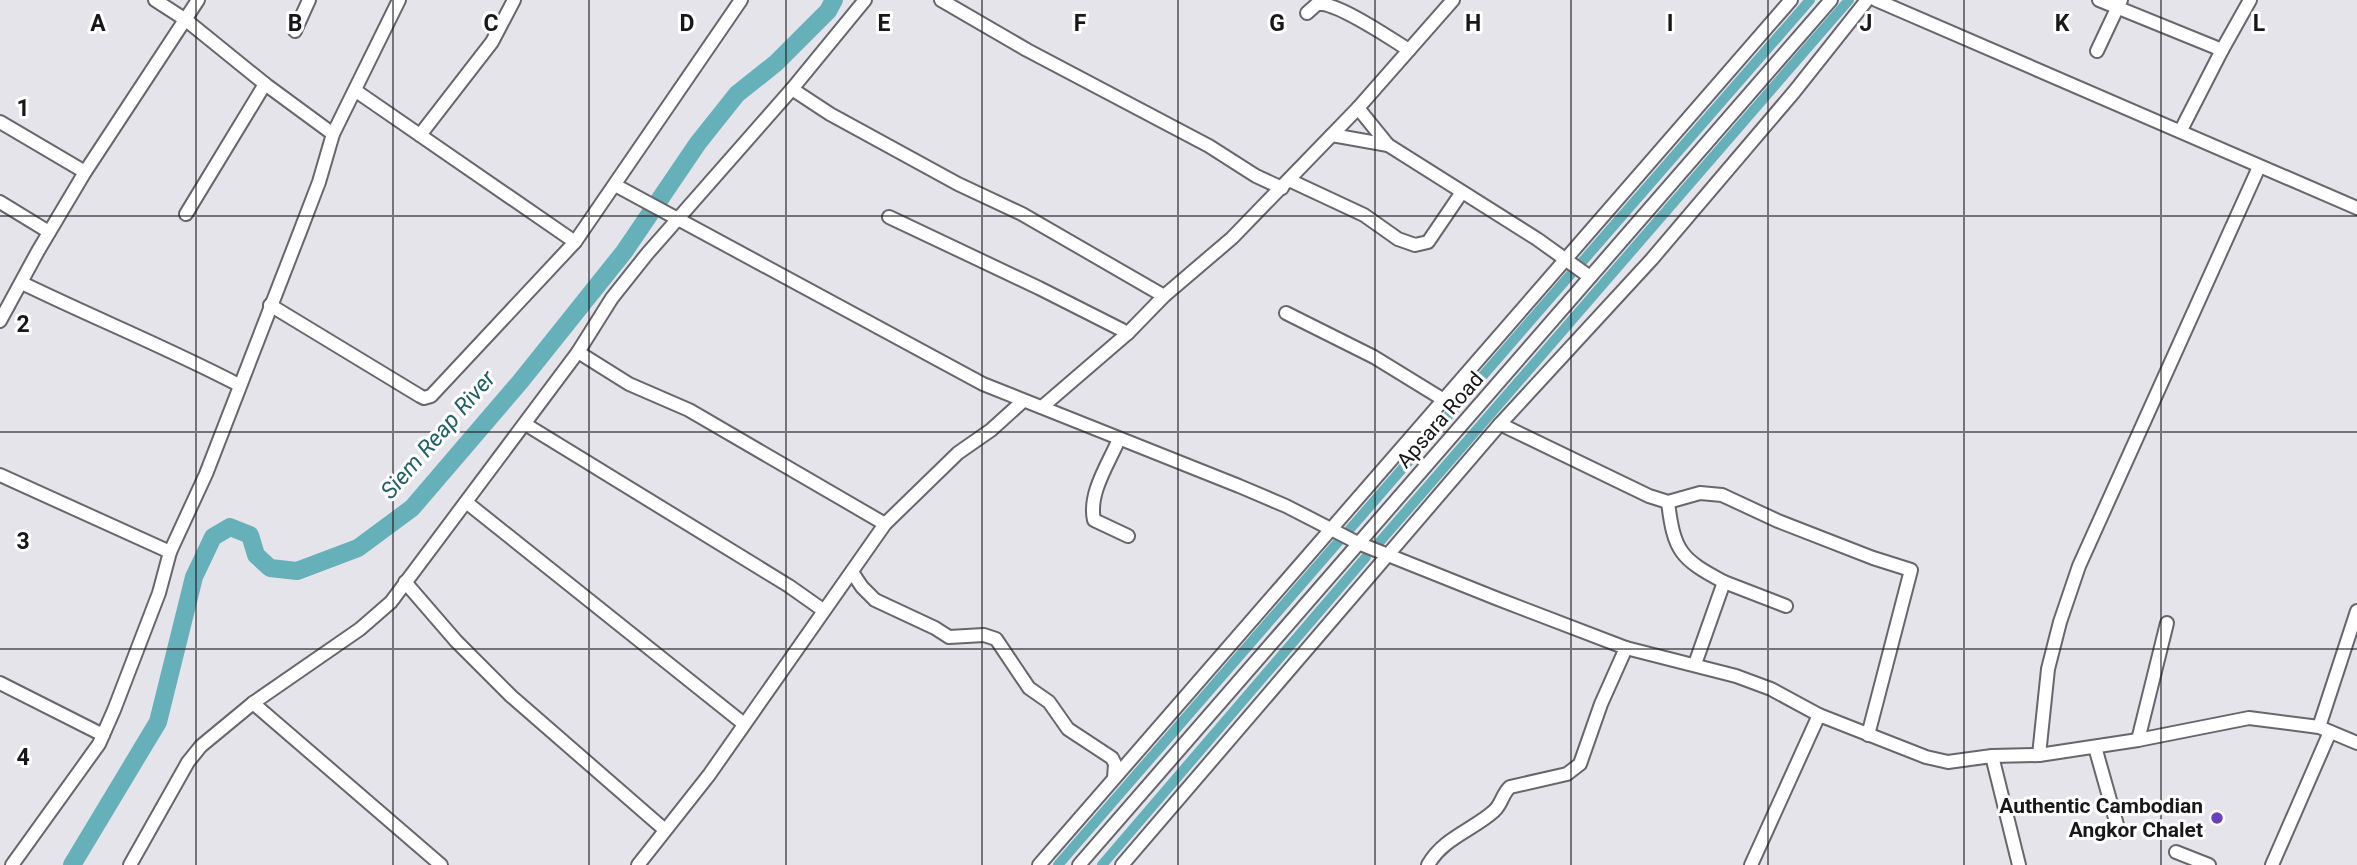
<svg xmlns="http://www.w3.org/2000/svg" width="2357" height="865" font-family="Roboto,sans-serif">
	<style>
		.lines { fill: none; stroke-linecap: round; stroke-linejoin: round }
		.canal { stroke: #66b0b9; stroke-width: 10 }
		.river { stroke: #66b0b9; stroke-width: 18 }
		.minor-casing { stroke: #66666c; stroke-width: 16 }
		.minor { stroke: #fff; stroke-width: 12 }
		.grid { fill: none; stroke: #18181a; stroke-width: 2; stroke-opacity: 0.55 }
		.poi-dot { fill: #6c42ba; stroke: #fff; stroke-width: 2.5 }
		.labels { text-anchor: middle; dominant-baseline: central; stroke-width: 6; stroke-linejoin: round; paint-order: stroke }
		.street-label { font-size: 21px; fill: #18181a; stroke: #fff }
		.poi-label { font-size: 21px; font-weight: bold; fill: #18181a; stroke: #fff; text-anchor: end }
		.water-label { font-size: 23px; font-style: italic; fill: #226067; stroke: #fff }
		.grid-label { font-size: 23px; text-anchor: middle; font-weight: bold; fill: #18181a; stroke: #fff; stroke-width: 6; stroke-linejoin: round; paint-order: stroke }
	</style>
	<rect width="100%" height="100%" fill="#e5e4eb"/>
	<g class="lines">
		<g class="canal">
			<path d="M1582,262L1810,0"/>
			<path d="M1350,529L1571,274"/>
			<path d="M1377,545L1849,0"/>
			<path d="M1058,865L1339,541"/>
			<path d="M1102,865L1366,557"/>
		</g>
		<path class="river" d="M72,865L158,722L194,577L213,537L230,527L250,535L256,555L270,568L297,571L358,548L412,508L520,382L624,252L698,143L737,94L776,63L828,11L834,0"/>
		<g class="minor-casing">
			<g id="minor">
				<path d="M155,0L186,20L265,84L333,134"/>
				<path d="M941,0L1027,50L1209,146L1256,176L1282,188"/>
				<path d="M1876,0L2357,208"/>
				<path d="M2099,0L2222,50"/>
				<path d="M1307,13L1317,4C1336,1 1391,39 1409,50"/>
				<path d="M295,31L309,0"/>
				<path d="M2097,51L2121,0"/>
				<path d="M792,89L830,114L958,184L1022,214L1164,296"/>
				<path d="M356,91L575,242"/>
				<path d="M1358,108L1388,145L1537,239L1590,277"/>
				<path d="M0,122L85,172"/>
				<path d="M2181,130L2222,50L2250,0"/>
				<path d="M420,135L492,42L514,0"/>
				<path d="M1332,135L1388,145"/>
				<path d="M1289,180L1364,215L1398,239L1415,245L1428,242L1462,192"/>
				<path d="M615,185L983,384L1239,486L1286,506L1358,543L1498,599L1626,648L1736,676L1771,689L1819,715L1926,757L1948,762L1992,756L2039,755L2138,740L2249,718L2319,727L2357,743"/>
				<path d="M0,202L49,232"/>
				<path d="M186,214L265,84"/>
				<path d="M889,217L1039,288L1128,333"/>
				<path d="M22,283C94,318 168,348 239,385"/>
				<path d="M270,305L420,396L424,398L431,396L575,242L741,0"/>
				<path d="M1286,313L1374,357L1444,400"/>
				<path d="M0,321L38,251L85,172L198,0"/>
				<path d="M578,352L629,384L689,410L885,524"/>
				<path d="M1042,407L1128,333L1164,296L1232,238L1358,108L1453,0"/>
				<path d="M525,424L789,586L823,610"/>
				<path d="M1500,424L1649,496L1668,502L1700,493L1722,495L1778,521L1873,558L1911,570L1868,735"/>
				<path d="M1119,439C1109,463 1088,493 1094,520L1128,536"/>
				<path d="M0,475L170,552"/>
				<path d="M466,502L744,724"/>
				<path d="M1668,502C1674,552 1681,559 1724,582"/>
				<path d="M852,572L862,587L875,600L935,628L949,637L984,635L996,639L1029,688L1049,702L1068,729L1112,758L1115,764L1114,778"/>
				<path d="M405,582L456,641L511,696L665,830"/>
				<path d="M1695,664L1724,582L1786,606"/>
				<path d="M0,683L103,735"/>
				<path d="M253,703L441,865"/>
				<path d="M2319,727L2357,611"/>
				<path d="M2138,740L2167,623"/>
				<path d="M2095,747L2119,832"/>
				<path d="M2039,755L2048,669L2060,622L2079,566L2259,167"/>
				<path d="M1992,756L2019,865"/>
				<path d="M2176,852L2209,865"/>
				<path d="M12,865L99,744L114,710L159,593L170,552L206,474L301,229L319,182L333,134L399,0"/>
				<path d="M130,865L188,762L201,746L253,703L360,629L391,602L578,352L612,298L647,254L792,89L865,0"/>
				<path d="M638,865L709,775L885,524L958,453L991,430L1023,401"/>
				<path d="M1039,865L1791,0"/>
				<path d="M1079,865L1831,0"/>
				<path d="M1122,865L1500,424L1652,259L1794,92L1867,0"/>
				<path d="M1428,865C1443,838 1473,830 1494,811C1502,804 1502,794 1510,787L1567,774L1580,764L1601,704L1626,648"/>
				<path d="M1751,865L1819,715"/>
				<path d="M2272,865L2330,732"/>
			</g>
		</g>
		<use href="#minor" class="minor"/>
	</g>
	<path class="grid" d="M196,0V865M393,0V865M589,0V865M786,0V865M982,0V865M1178,0V865M1375,0V865M1571,0V865M1768,0V865M1964,0V865M2161,0V865M0,216H2357M0,432H2357M0,649H2357"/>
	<circle class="poi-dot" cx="2217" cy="818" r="7"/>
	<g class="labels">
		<g class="street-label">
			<text transform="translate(1440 420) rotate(-49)">Apsara Road</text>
		</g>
		<g class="poi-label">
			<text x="2203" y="806">Authentic Cambodian<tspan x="2203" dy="24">Angkor Chalet</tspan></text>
		</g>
		<g class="water-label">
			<text transform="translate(438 435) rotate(-49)">Siem Reap River</text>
		</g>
	</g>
	<g class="grid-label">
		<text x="98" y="31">A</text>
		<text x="295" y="31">B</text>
		<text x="491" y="31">C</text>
		<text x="687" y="31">D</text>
		<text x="884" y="31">E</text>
		<text x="1080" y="31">F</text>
		<text x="1277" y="31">G</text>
		<text x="1473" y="31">H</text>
		<text x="1670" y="31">I</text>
		<text x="1866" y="31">J</text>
		<text x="2062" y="31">K</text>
		<text x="2259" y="31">L</text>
		<text x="23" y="116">1</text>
		<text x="23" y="332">2</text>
		<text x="23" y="549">3</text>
		<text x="23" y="765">4</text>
	</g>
</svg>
